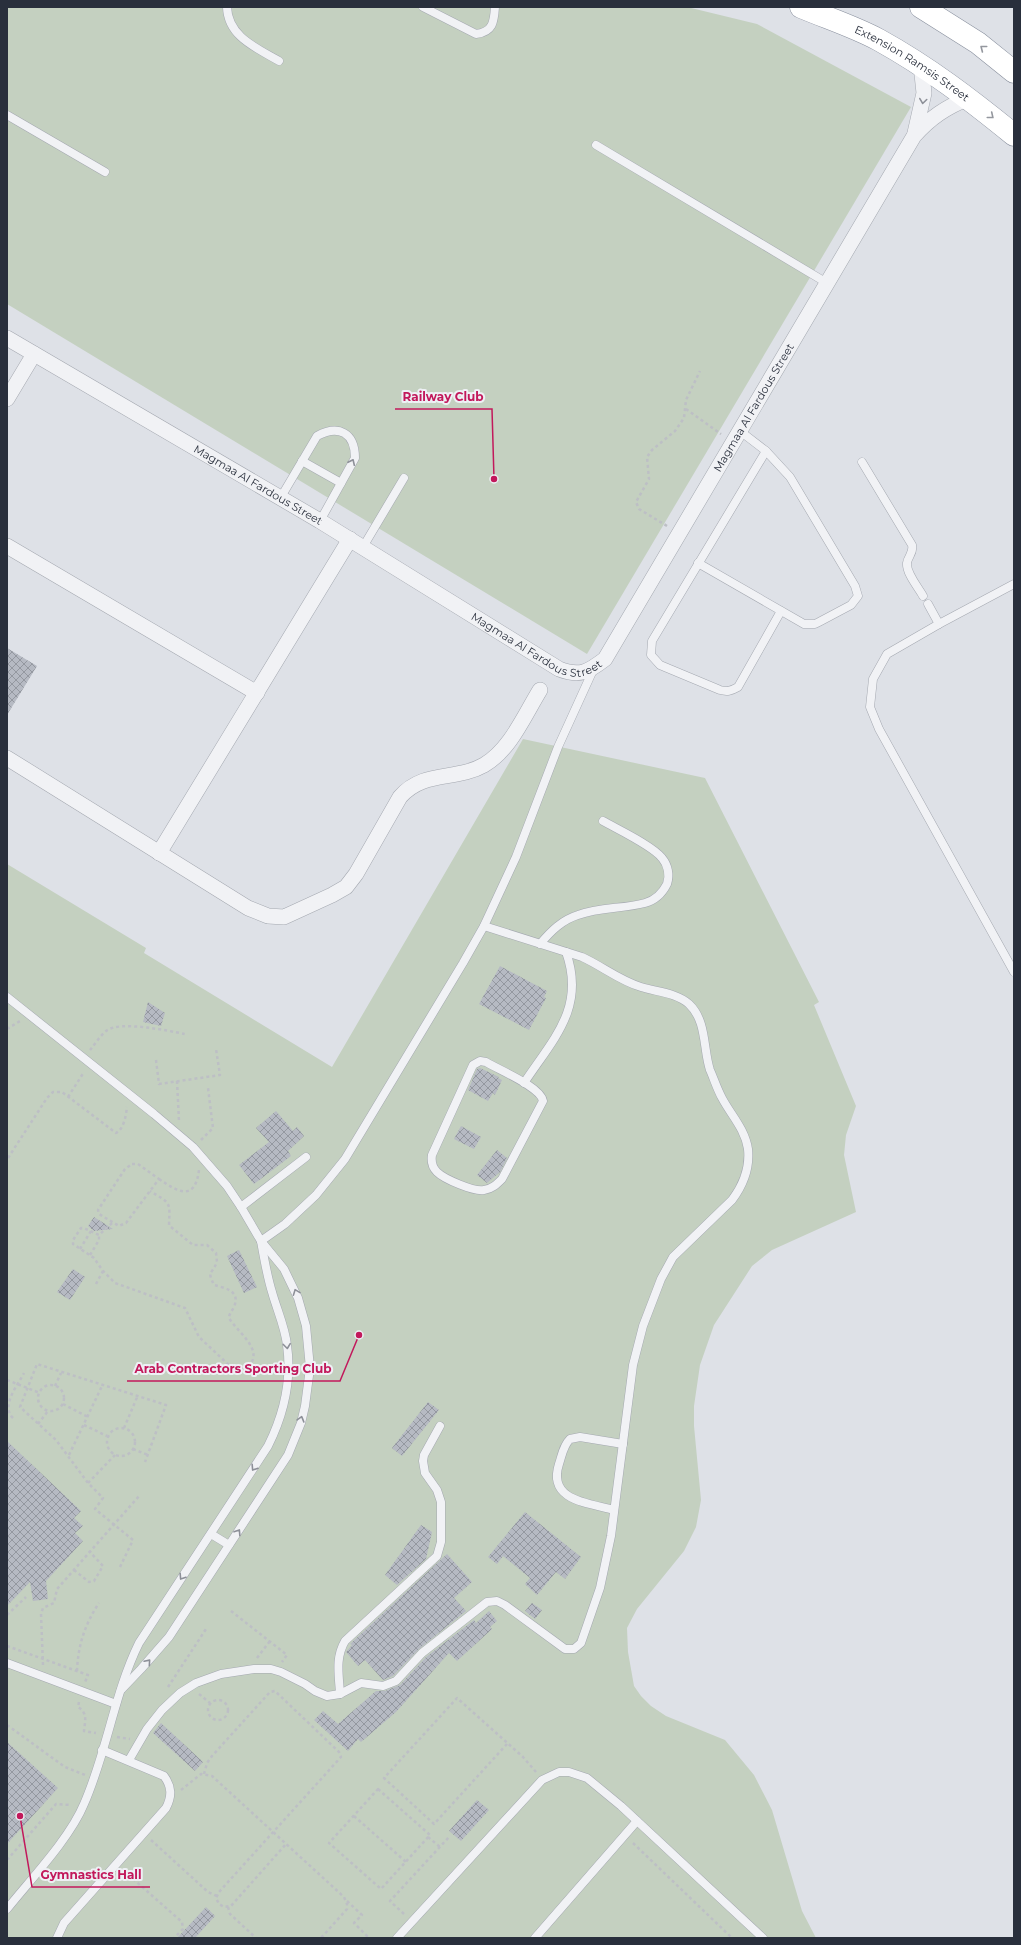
<svg xmlns="http://www.w3.org/2000/svg" width="1021" height="1945" font-family="Montserrat,sans-serif">
	<style>
		.garden { fill: #c4d0c0 }
		.building { fill: url(#building-cross-hatch) }
		.lines { fill: none; stroke-linecap: round; stroke-linejoin: round }
		.lane-casing { stroke: #a4a8b0; stroke-width: 9 }
		.street-casing { stroke: #a4a8b0; stroke-width: 16 }
		.highway-casing { stroke: #878e9c; stroke-width: 23 }
		.path { stroke: #bdbfc5; stroke-width: 2.5; stroke-dasharray: 3 3; stroke-linecap: butt }
		.lane { stroke: #f1f2f5; stroke-width: 8 }
		.street { stroke: #f1f2f5; stroke-width: 15 }
		.highway { stroke: #fff; stroke-width: 22 }
		.oneway { stroke: #94979e }
		.oneway2 { stroke: #8d9098 }
		.labels { text-anchor: middle; dominant-baseline: central; stroke-width: 4; stroke-linejoin: round; paint-order: stroke }
		.street-label { font-size: 11px; fill: #292f3c; stroke: #eef0f5 }
		.leader { fill: none; stroke: #c2185b; stroke-width: 1.5 }
		.callout-dot { fill: #c2185b; stroke: #eef0f5; stroke-width: 1.5 }
		.callout-label { font-size: 12px; text-anchor: middle; font-weight: bold; fill: #c2185b; stroke: #eef0f5; stroke-width: 4; stroke-linejoin: round; paint-order: stroke }
	</style>
	<defs>
		<pattern id="building-cross-hatch" width="8" height="8" patternUnits="userSpaceOnUse"><rect width="8" height="8" fill="#b6bac3"/><path d="M0 0l8 8M0 8l8-8" fill="none" stroke="#9498a0"/></pattern>
	</defs>
	<rect width="100%" height="100%" fill="#dee1e7"/>
	<g class="garden">
		<path d="M7,7H687L757,24L911,107L587,654L7,304Z"/>
		<path d="M523,739L705,778L819,1002L814,1005L856,1106L846,1135L844,1155L856,1212L772,1250L752,1266L714,1325L700,1365L694,1406V1426L701,1500L696,1527L684,1551L637,1609L627,1628L628,1652L634,1686L641,1696L651,1706L666,1716L725,1740L754,1775L772,1810L802,1911L816,1938H7V864L146,948L144,953L332,1067Z"/>
	</g>
	<g class="building">
		<path d="M7,648L37,666L7,715Z"/>
		<path d="M500,966L547,991L544,997L546,998L529,1030L479,1004Z"/>
		<path d="M148,1002L165,1013L161,1026L143,1022Z"/>
		<path d="M480,1068L499,1077L498,1078L502,1080L495,1095L493,1093L488,1101L468,1090L477,1069Z"/>
		<path d="M276,1111L293,1131L297,1127L304,1136L288,1151L291,1156L254,1184L239,1165L269,1142L256,1128Z"/>
		<path d="M461,1126L481,1137L474,1149L454,1139Z"/>
		<path d="M497,1150L507,1158L500,1172L487,1183L477,1175Z"/>
		<path d="M94,1217L113,1229L94,1231L88,1226Z"/>
		<path d="M239,1250L257,1287L244,1293L227,1256Z"/>
		<path d="M73,1269L85,1277L70,1300L57,1292Z"/>
		<path d="M428,1402L439,1410L402,1456L392,1448Z"/>
		<path d="M7,1441L81,1511L74,1518L83,1526L75,1533L83,1541L46,1581L48,1599L33,1601L30,1582L7,1606Z"/>
		<path d="M525,1512L581,1557L565,1579L556,1572L537,1595L525,1584L530,1578L503,1556L497,1564L488,1557Z"/>
		<path d="M421,1525L432,1532L426,1559L397,1585L385,1575Z"/>
		<path d="M447,1554L472,1582L454,1598L466,1611L419,1649L393,1676L383,1680L365,1660L358,1666L346,1652L352,1645L350,1644Z"/>
		<path d="M532,1603L542,1610L535,1619L525,1611Z"/>
		<path d="M489,1611L497,1621L490,1627L492,1629L457,1661L449,1653L396,1712L361,1742L358,1739L348,1751L314,1720L323,1711L338,1724L376,1691H385L400,1685L426,1657L474,1620L476,1623Z"/>
		<path d="M161,1723L203,1762L195,1771L153,1733Z"/>
		<path d="M7,1742L58,1788L7,1844Z"/>
		<path d="M477,1800L489,1810L461,1841L449,1831Z"/>
		<path d="M206,1907L215,1916L195,1938H177Z"/>
	</g>
	<g class="lines">
		<g class="lane-casing">
			<g id="lane">
				<path d="M227,7C228,37 257,48 279,61"/>
				<path d="M423,7L476,34C493,32 494,22 495,7"/>
				<path d="M7,115L105,172"/>
				<path d="M596,145L827,283"/>
				<path d="M766,451L652,641L651,655L660,665L720,690C727,692 731,691 738,687L781,611"/>
				<path d="M302,461L341,483"/>
				<path d="M862,462L912,545C914,553 908,556 907,563C906,573 918,587 923,596"/>
				<path d="M281,497L317,436C339,424 355,433 355,458L320,521"/>
				<path d="M363,547L404,478"/>
				<path d="M698,563L804,624H815L819,622L851,605L858,596L855,586L790,477L766,451L740,431"/>
				<path d="M1014,584L939,624L887,654L873,679L870,707L879,729L1014,972"/>
				<path d="M928,604L939,624"/>
				<path d="M540,944C551,931 562,920 578,915C600,907 623,909 645,903C656,900 662,894 667,884C670,875 668,865 662,858C653,846 617,829 603,821"/>
				<path d="M7,997L154,1114L193,1147L227,1186L241,1207L261,1241L284,1269L298,1298L306,1326L310,1368L305,1406L301,1423L288,1455L169,1637L141,1669L121,1690"/>
				<path d="M480,1061L486,1062C499,1070 541,1087 543,1101L502,1179C497,1184 492,1189 484,1190C474,1192 444,1179 437,1172C432,1167 431,1161 432,1155L473,1065Z"/>
				<path d="M524,1083C553,1039 586,1008 566,952"/>
				<path d="M241,1207L306,1157"/>
				<path d="M261,1241L285,1224L316,1195L345,1159L463,963L484,926L516,857L558,747L594,668"/>
				<path d="M614,1510C589,1503 547,1501 559,1464C562,1455 563,1446 570,1439L580,1437L623,1444"/>
				<path d="M211,1534L229,1545"/>
				<path d="M7,1663L116,1704"/>
				<path d="M340,1694C339,1675 335,1658 345,1641L437,1556L441,1542V1502L437,1490L425,1473L423,1461L424,1455L440,1426"/>
				<path d="M129,1760L147,1729L162,1710L180,1693L196,1683L221,1674L254,1669H271L281,1672L305,1684L315,1691L327,1696L340,1694L361,1683L383,1686L396,1681L422,1653L487,1602L497,1601L505,1605L565,1649H574L581,1643L600,1588L611,1536L633,1365L643,1326L661,1279L673,1257L732,1200C744,1184 750,1168 748,1149C745,1129 731,1115 722,1098C717,1089 714,1079 710,1070C703,1049 707,1021 689,1004C677,993 657,992 641,987C620,981 602,966 582,957L484,926"/>
				<path d="M7,1909C31,1879 70,1838 84,1804C107,1752 114,1694 139,1643L268,1446C284,1414 292,1381 287,1345C285,1327 277,1310 272,1292C267,1276 264,1258 261,1241"/>
				<path d="M57,1938L64,1923L166,1808C172,1796 172,1787 164,1776L102,1750"/>
				<path d="M397,1938L542,1780L559,1772H569L587,1778L621,1806L763,1938"/>
				<path d="M535,1938L637,1821"/>
			</g>
		</g>
		<g class="street-casing">
			<g id="street">
				<path d="M915,133L924,93L921,65"/>
				<path id="s1" d="M7,338L320,521L559,669C580,677 588,672 605,659L914,136C930,118 946,107 969,98"/>
				<path d="M7,399L34,354"/>
				<path d="M7,546L257,693"/>
				<path d="M7,758L248,908L268,916L284,917L332,895L346,887L356,874L400,797C423,770 456,781 484,765C510,750 524,716 540,690"/>
				<path d="M159,853L350,539"/>
			</g>
		</g>
		<g class="highway-casing">
			<g id="highway">
				<path id="s2" d="M801,7C827,18 855,27 879,40C928,67 971,100 1014,135"/>
				<path d="M921,7L978,43L1014,72"/>
			</g>
		</g>
		<g class="path">
			<path d="M686,409L721,434"/>
			<path d="M667,526L639,509L636,502L649,479L647,457L652,450L675,431L684,418L686,400L700,371"/>
			<path d="M7,1029L20,1021"/>
			<path d="M90,1050C95,1044 100,1036 106,1031C119,1020 169,1031 185,1034"/>
			<path d="M156,1060L159,1084L220,1075L216,1049"/>
			<path d="M177,1081L179,1121"/>
			<path d="M68,1097L84,1072"/>
			<path d="M201,1140L213,1128L208,1088"/>
			<path d="M8,1158L47,1098L53,1092H62L116,1133C124,1129 126,1115 127,1107"/>
			<path d="M132,1164H138L159,1179L126,1223L119,1226L99,1214L98,1210L125,1169Z"/>
			<path d="M159,1179C178,1192 195,1202 199,1170"/>
			<path d="M112,1223L99,1235L84,1228H81L73,1240V1244L94,1258L103,1271L115,1283L185,1308L199,1337L231,1367L236,1369L248,1367C265,1350 238,1333 229,1318C229,1314 232,1311 234,1307C241,1290 224,1288 214,1285C207,1270 211,1276 217,1262L216,1253L207,1245H193L171,1227L169,1225C170,1201 171,1204 150,1191"/>
			<path d="M80,1249L91,1231"/>
			<path d="M90,1255L99,1240V1235"/>
			<path d="M96,1284L103,1271"/>
			<path d="M7,1380L40,1393"/>
			<circle cx="51" cy="1398" r="13"/>
			<path d="M55,1386L61,1373"/>
			<path d="M63,1404L88,1417"/>
			<path d="M13,1418C0,1406 18,1385 24,1373"/>
			<path d="M38,1424L48,1411"/>
			<path d="M84,1425L107,1436"/>
			<circle cx="121" cy="1442" r="14"/>
			<path d="M124,1428L138,1395"/>
			<path d="M133,1449L148,1455"/>
			<path d="M69,1455L102,1386"/>
			<path d="M88,1483L115,1455"/>
			<path d="M120,1567L133,1540L95,1509L103,1498L88,1483L56,1440L20,1407L37,1364L166,1405L145,1462"/>
			<path d="M74,1570L89,1582L94,1581L103,1566L89,1551"/>
			<path d="M231,1611L287,1655L282,1662"/>
			<path d="M7,1615L26,1597"/>
			<path d="M7,1646L88,1675L85,1682"/>
			<path d="M257,1658L270,1641"/>
			<path d="M43,1665L41,1614L43,1608L54,1603L57,1589L140,1495"/>
			<path d="M77,1671C78,1645 85,1624 99,1603"/>
			<path d="M168,1687L206,1629"/>
			<path d="M199,1694L210,1703"/>
			<circle cx="218" cy="1710" r="10"/>
			<path d="M79,1702L78,1707C88,1713 85,1721 84,1731L96,1733"/>
			<path d="M7,1725L65,1767L85,1775"/>
			<path d="M117,1737L130,1739"/>
			<path d="M507,1744L434,1824L384,1778L457,1698L523,1757L536,1772"/>
			<path d="M204,1774L207,1763L212,1756L270,1692L275,1691L339,1752L341,1757L219,1892L216,1898L219,1904L224,1907L231,1906L286,1844"/>
			<path d="M378,1789L430,1835L381,1889L329,1843Z"/>
			<path d="M181,1790L201,1774L212,1776L344,1897L347,1904V1909L321,1938"/>
			<path d="M354,1816L406,1862"/>
			<path d="M428,1837L440,1847"/>
			<path d="M151,1840L208,1892L217,1896"/>
			<path d="M633,1843L732,1938"/>
			<path d="M7,1860L56,1804L71,1805"/>
			<path d="M124,1871L182,1922L183,1929L174,1938"/>
			<path d="M347,1901L362,1915L354,1923L369,1938"/>
			<path d="M228,1907L230,1914L256,1938"/>
			<path d="M404,1914L390,1901L449,1837"/>
		</g>
		<use href="#lane" class="lane"/>
		<use href="#street" class="street"/>
		<use href="#highway" class="highway"/>
	</g>
	<defs><path id="oneway-chevron" d="M-2-3.5L2.5 0L-2 3.5" fill="none" stroke-width="1.6" stroke-linecap="round" stroke-linejoin="round"/></defs>
	<g class="oneway">
		<use href="#oneway-chevron" transform="translate(983 48) rotate(-142)"/>
		<use href="#oneway-chevron" transform="translate(991 116) rotate(39)"/>
	</g>
	<g class="oneway2">
		<use href="#oneway-chevron" transform="translate(923 101) rotate(98)"/>
		<use href="#oneway-chevron" transform="translate(352 462) rotate(-65)"/>
		<use href="#oneway-chevron" transform="translate(296 1292) rotate(-111)"/>
		<use href="#oneway-chevron" transform="translate(287 1346) rotate(83)"/>
		<use href="#oneway-chevron" transform="translate(301 1419) rotate(-74)"/>
		<use href="#oneway-chevron" transform="translate(254 1468) rotate(123)"/>
		<use href="#oneway-chevron" transform="translate(238 1532) rotate(-57)"/>
		<use href="#oneway-chevron" transform="translate(182 1577) rotate(123)"/>
		<use href="#oneway-chevron" transform="translate(148 1662) rotate(-49)"/>
	</g>
	<g class="labels">
		<g class="street-label">
			<text stroke="none"><textPath href="#s2" startOffset="125">Extension Ramsis Street</textPath></text>
			<text stroke="none"><textPath href="#s1" startOffset="986">Magmaa Al Fardous Street</textPath></text>
			<text stroke="none"><textPath href="#s1" startOffset="291">Magmaa Al Fardous Street</textPath></text>
			<text stroke="none"><textPath href="#s1" startOffset="615">Magmaa Al Fardous Street</textPath></text>
		</g>
	</g>
	<path class="leader" d="M494 479L492 409H395M359 1335L340 1381H127M20 1816L32 1887H150"/>
	<g class="callout-dot">
		<circle cx="494" cy="479" r="4"/>
		<circle cx="359" cy="1335" r="4"/>
		<circle cx="20" cy="1816" r="4"/>
	</g>
	<g class="callout-label">
		<text x="443" y="401">Railway Club</text>
		<text x="233" y="1373">Arab Contractors Sporting Club</text>
		<text x="91" y="1879">Gymnastics Hall</text>
	</g>
	<rect width="1021" height="1945" fill="none" stroke="#292f3c" stroke-width="16"/>
</svg>
